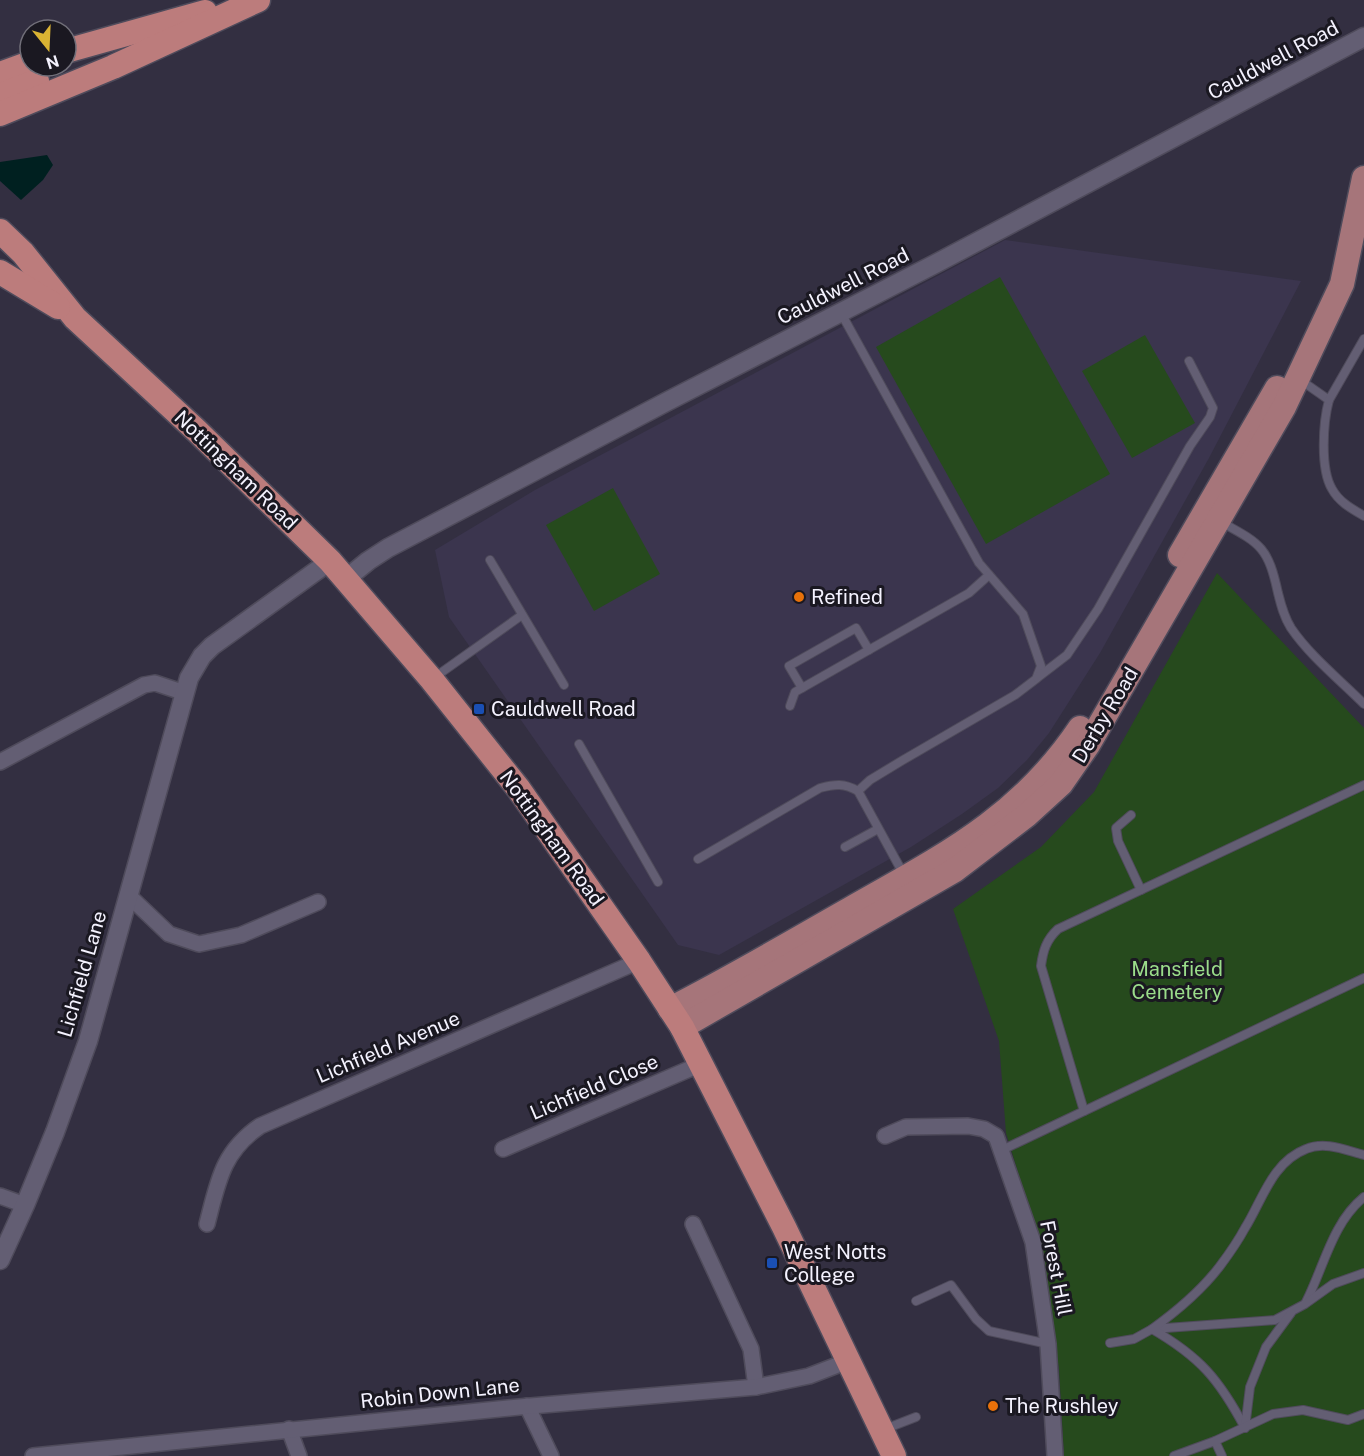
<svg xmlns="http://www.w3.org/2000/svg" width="1364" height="1456" font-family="'Public Sans',sans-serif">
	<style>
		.built { fill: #3b354e }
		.green { fill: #264a1d }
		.water { fill: #002020 }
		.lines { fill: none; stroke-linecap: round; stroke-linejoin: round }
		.service-casing { stroke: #4f4b5b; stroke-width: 10 }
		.minor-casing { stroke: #4f4b5b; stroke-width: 18 }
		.tertiary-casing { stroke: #4f4b5b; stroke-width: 21 }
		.primary-casing { stroke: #4f4b5b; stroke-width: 27 }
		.trunk-casing { stroke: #4f4b5b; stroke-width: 27 }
		.service { stroke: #635e73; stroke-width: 8 }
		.minor { stroke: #635e73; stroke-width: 15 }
		.tertiary { stroke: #635e73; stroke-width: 18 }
		.primary { stroke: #a6757a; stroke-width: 24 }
		.trunk { stroke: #bc7c7c; stroke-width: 24 }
		.food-dot { fill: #e8710a; stroke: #1a1821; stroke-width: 2 }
		.transit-dot { fill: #1a4fb4; stroke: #1a1821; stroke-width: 2 }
		.labels { text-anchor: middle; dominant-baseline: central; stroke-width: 6; stroke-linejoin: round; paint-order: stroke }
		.street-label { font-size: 20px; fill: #f4f2fe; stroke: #1a1821 }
		.poi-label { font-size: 20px; fill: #f4f2fe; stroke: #1a1821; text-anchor: start }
		.park-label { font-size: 20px; fill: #9adc8a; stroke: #1a1821 }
	</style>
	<rect width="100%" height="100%" fill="#332f41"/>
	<path class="built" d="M1005,240L1301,281L1209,458L1100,653L1049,733L1027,760L998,788L962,814L911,847L719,955L678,945L449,617L435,550L535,490Z"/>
	<g class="green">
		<path d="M1000,277L1110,474L986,544L876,347Z"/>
		<path d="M1145,335L1195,423L1132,458L1082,371Z"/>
		<path d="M613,488L660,574L594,611L546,525Z"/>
		<path d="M1217,573L1364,728V1456H1064L1059,1369L1039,1241L1006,1133L999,1041L953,909L1041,847L1094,792Z"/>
	</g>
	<path class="water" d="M47,155L53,165L43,180L21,200L0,181V162Z"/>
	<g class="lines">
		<g class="service-casing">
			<g id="service">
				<path d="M841,313L979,563L1023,614L1041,666L1036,679L1015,695L903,760L870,780L858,791"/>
				<path d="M1299,379L1329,400C1323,422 1320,469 1332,489C1339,502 1352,509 1364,516"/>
				<path d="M1329,400L1364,339"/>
				<path d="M1221,522C1261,544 1268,547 1278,593C1281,605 1284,617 1291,628C1310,656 1340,680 1364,704"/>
				<path d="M490,560L564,685"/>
				<path d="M435,677L522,615"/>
				<path d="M1037,678L1067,655L1098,609L1190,446L1210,417L1213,408L1189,361"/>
				<path d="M802,688L789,666L856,628L869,650"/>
				<path d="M790,706L795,692L969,593L989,575"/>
				<path d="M579,744L658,882"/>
				<path d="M1131,815L1116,828L1118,841L1141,890"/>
				<path d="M845,847L878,829"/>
				<path d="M698,859L820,788C835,784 844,783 858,791L904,875"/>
				<path d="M1084,1111L1041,966C1043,951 1046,940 1058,929L1364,785"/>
				<path d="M1002,1150L1364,978"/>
				<path d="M916,1301L951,1285L976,1319L989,1331L1048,1344"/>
				<path d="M1306,1302C1324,1267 1332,1223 1364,1197"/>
				<path d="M1110,1343L1134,1339L1152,1329L1275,1320L1305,1304L1333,1284L1364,1273"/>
				<path d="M1245,1428C1219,1379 1200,1357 1152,1329C1177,1311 1201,1291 1220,1266C1229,1254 1238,1241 1245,1228C1262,1201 1272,1162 1306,1149C1325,1141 1345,1150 1364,1155"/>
				<path d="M1245,1428L1250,1387L1266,1347L1291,1313"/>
				<path d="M885,1429L916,1417"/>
				<path d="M1215,1441L1222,1456"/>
				<path d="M1174,1456L1215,1441L1273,1414L1303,1410L1348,1420L1364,1414"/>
			</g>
		</g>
		<g class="minor-casing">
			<g id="minor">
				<path d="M0,762L144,685L155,683L185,693"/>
				<path d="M128,895L169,934L199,944L241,935L318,902"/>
				<path d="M885,1136L906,1127L968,1126L984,1129L996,1136L1033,1242L1048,1344L1055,1456"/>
				<path d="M503,1149L701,1064"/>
				<path d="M0,1196L25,1205"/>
				<path d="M207,1224C218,1182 222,1152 260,1126L639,961"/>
				<path d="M693,1224L751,1349L756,1387"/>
				<path d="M527,1406L551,1456"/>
				<path d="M289,1429L299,1456"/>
				<path d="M33,1456L519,1407L756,1387L809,1376L848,1361"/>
			</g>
		</g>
		<g class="tertiary-casing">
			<g id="tertiary">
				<path d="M346,579L368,561L388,548L668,401L935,264L1364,37"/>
				<path d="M0,1260L25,1205L55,1132L88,1041L189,678L202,656L212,646L330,561"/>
			</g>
		</g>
		<g class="primary-casing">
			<g id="primary">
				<path d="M1180,555L1277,388"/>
				<path d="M670,1009C731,978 790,943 850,909C941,857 1019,819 1080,728"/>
				<path d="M682,1027L955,870L1027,815L1061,784L1088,745L1284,407L1342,284L1364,178"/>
			</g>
		</g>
		<g class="trunk-casing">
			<g id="trunk">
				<path d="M66,51L205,12"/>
				<path d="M0,74L30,63"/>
				<path d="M0,95L37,81"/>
				<path d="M0,114L113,67L258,0"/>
				<path d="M0,231L23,253L75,318L197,431L330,561L432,680L518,788L639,961L682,1027L784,1227L894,1456"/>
				<path d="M0,272L58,307"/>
			</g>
		</g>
		<use href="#service" class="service"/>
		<use href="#minor" class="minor"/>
		<use href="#tertiary" class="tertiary"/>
		<use href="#primary" class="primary"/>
		<use href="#trunk" class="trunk"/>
	</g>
	<g class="food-dot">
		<circle cx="799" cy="597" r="6"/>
		<circle cx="993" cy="1406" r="6"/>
	</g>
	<g class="transit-dot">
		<rect x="473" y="703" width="12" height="12" rx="3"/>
		<rect x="766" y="1257" width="12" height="12" rx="3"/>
	</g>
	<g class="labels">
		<g class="street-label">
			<text transform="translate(1273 60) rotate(-28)">Cauldwell Road</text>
			<text transform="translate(843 286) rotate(-27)">Cauldwell Road</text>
			<text transform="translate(236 470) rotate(44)">Nottingham Road</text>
			<text transform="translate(1105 715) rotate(-59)">Derby Road</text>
			<text transform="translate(552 838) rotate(54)">Nottingham Road</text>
			<text transform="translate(82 974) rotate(-74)">Lichfield Lane</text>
			<text transform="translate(388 1047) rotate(-23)">Lichfield Avenue</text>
			<text transform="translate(594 1087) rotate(-23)">Lichfield Close</text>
			<text transform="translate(1056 1268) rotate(79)">Forest Hill</text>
			<text transform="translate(440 1393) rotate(-6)">Robin Down Lane</text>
		</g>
		<g class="poi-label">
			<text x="811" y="597">Refined</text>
			<text x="491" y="709">Cauldwell Road</text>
			<text x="784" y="1252">West Notts<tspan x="784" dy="23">College</tspan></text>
			<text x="1005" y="1406">The Rushley</text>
		</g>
		<g class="park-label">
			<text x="1177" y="969">Mansfield<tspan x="1177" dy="23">Cemetery</tspan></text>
		</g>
	</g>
	<g transform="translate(48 48) rotate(162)"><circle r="28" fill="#1a1821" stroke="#716f79" stroke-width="1.5"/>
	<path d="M0-4.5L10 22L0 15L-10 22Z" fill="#dab333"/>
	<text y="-9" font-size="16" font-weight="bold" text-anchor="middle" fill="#f4f2fe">N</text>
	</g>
</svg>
